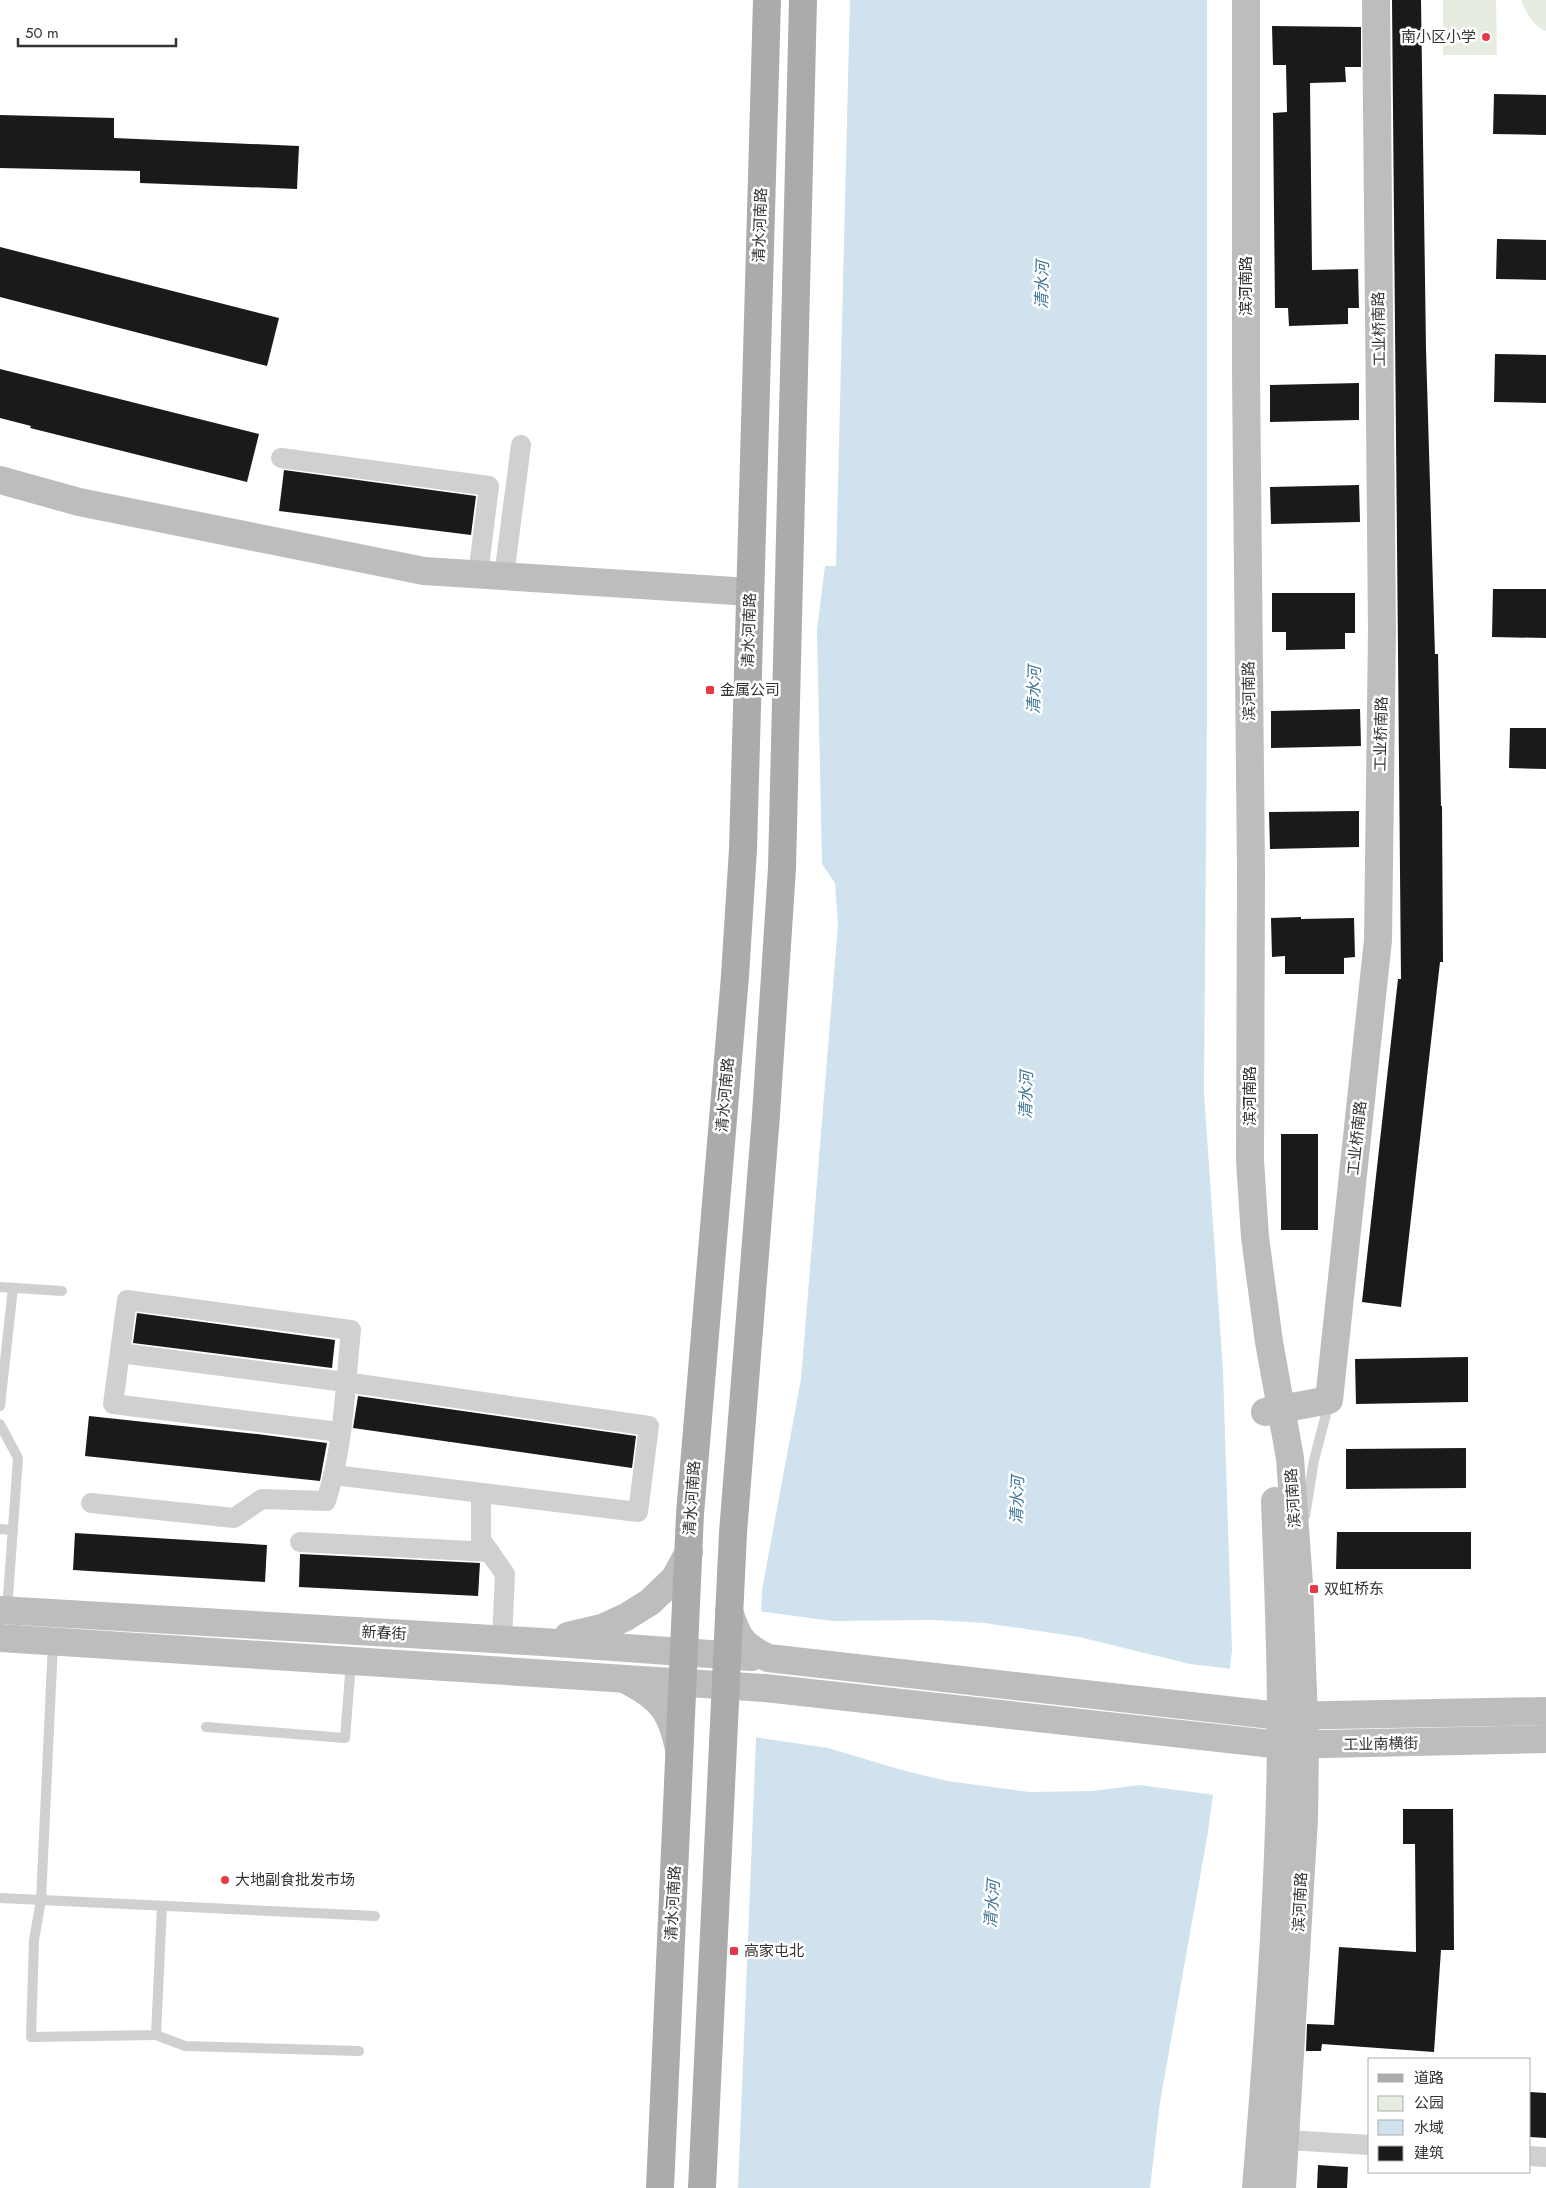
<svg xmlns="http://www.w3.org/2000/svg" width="1546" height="2188" font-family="Jost,'Noto Sans SC',sans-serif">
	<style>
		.green { fill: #e6ecdf }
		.water { fill: #cfe2ee }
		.pier { fill: #fff }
		.building { fill: #1a1a1a }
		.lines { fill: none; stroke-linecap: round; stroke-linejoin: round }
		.lane { stroke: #d0d0d0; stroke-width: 10 }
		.street { stroke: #d0d0d0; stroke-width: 20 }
		.secondary { stroke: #bdbdbd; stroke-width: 28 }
		.primary { stroke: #ababab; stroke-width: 28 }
		.poi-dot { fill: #e63946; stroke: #fff; stroke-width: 2 }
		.labels { text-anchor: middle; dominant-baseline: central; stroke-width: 5; stroke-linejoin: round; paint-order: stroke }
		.poi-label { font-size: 15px; fill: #333; stroke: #fff; text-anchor: start }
		.street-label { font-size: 15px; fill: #333; stroke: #fff }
		.water-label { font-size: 16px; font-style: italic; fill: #3f7597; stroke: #fff }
	</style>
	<rect width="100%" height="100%" fill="#fff"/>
	<g class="green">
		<path d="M1443,0H1496L1497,55H1443Z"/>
		<path d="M1521,0H1546V31C1533,26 1526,13 1521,0Z"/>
	</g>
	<path class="water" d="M850,0H1207V713L1204,1092L1223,1371L1232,1651L1208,1832L1160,2102L1150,2188H738L762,1590L801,1379L838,925L835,883L822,864L817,630L825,566H836Z"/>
	<path class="pier" d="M759,1611L832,1621L935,1620L985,1623L1079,1637L1190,1664L1232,1669L1215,1795L1139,1785L1092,1791L1029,1792L947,1781L902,1770L828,1748L754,1737Z"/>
	<g class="building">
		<path d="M1392,0H1421L1426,349L1435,654H1438L1441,806H1442L1443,962H1440L1401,1307L1362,1302L1398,979H1401Z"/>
		<path d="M1272,26L1361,27V67H1345L1346,82L1310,83L1312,270L1358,269L1359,308H1348V324L1289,326L1288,308H1275L1273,113L1287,112L1286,65H1273Z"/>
		<path d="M1494,94L1546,95V135L1493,134Z"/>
		<path d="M0,115L114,118V138L299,146L297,189L140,183V171L0,168Z"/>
		<path d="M1497,239L1546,240V280L1496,279Z"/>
		<path d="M0,247L279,318L267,366L0,297Z"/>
		<path d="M1495,354L1546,355V403L1494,402Z"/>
		<path d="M0,369L259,434L247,482L30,428L31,426L0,418Z"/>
		<path d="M1359,383V420L1270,422V385Z"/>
		<path d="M284,470L476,496L471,535L279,511Z"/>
		<path d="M1359,485L1360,522L1271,524L1270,487Z"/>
		<path d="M1493,589H1546V638L1492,637Z"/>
		<path d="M1272,593H1355V633H1345V649L1286,650V632H1272Z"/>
		<path d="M1360,709L1361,746L1271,748V711Z"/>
		<path d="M1510,728H1546V769L1509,768Z"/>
		<path d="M1359,811V847L1270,849L1269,812Z"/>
		<path d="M1301,917V919L1354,918L1355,957L1344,958V974H1285V956L1272,957L1271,918Z"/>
		<rect x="1281" y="1134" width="37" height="96"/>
		<path d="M137,1313L335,1340L332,1368L133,1343Z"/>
		<path d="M1468,1357V1402L1356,1404L1355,1359Z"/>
		<path d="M358,1396L636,1436L632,1468L353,1428Z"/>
		<path d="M89,1416L257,1434L327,1443L320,1481L85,1456Z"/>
		<path d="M1466,1448V1488L1346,1489V1449Z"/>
		<path d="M1337,1532H1471V1569H1336Z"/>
		<path d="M75,1533L267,1545L265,1582L73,1570Z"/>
		<path d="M300,1554L480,1563L478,1596L299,1587Z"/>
		<path d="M1403,1809H1453L1454,1950H1441L1434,2052L1322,2044L1321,2051H1306L1307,2024L1334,2025L1339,1947L1416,1952L1415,1844H1403Z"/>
		<path d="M1530,2092L1546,2093V2138L1530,2137Z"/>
		<path d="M1318,2165L1348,2167L1347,2188H1317Z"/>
	</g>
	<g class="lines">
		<g class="lane">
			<path d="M0,1287L62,1291"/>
			<path d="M0,1406L13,1288"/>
			<path d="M0,1424L18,1458L7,1610"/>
			<path d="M1305,1516L1314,1460L1329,1403"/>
			<path d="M0,1529L13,1530"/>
			<path d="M53,1643L41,1900L34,1940L31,2037L156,2035L162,1906"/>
			<path d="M206,1727L345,1738L351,1662"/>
			<path d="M0,1898L375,1916"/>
			<path d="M156,2035L185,2046L359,2051"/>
		</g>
		<g class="street">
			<path d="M281,458L489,486L478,575"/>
			<path d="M504,576L521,445"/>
			<path d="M120,1353L345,1382L649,1426L638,1512L334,1475"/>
			<path d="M481,1493V1540L505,1574L502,1640"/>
			<path d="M91,1503L234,1518L262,1499L326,1501C344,1447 345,1386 351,1330L127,1300L113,1404L339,1432"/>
			<path d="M300,1542L490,1552"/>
			<path d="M1287,2140L1370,2145"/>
			<path d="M1530,2156L1546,2157"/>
		</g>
		<g class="secondary">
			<path d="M1246,0V372L1251,873L1250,1160L1255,1237L1269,1342L1290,1458L1299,1584L1305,1746L1304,1819L1282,2188"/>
			<path d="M0,480L79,502L424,571L750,592"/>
			<path d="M1265,1412L1329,1400L1378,940L1382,630L1376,0"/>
			<path d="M0,1610L543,1642L752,1657"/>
			<path d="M729,1611C738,1639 742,1645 768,1658L1279,1716L1546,1711"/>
			<path d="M568,1636L602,1628L626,1617L650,1602L675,1578L689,1552"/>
			<path d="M0,1638L765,1688L1281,1745L1546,1739"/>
			<path d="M628,1681C662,1699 671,1711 679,1749"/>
			<path d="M1256,2188C1268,2041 1279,1894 1281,1747C1282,1665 1278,1583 1275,1501"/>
		</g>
		<g class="primary">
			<path d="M660,2188L690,1514L735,976L743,849L767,0"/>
			<path d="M702,2188L733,1533L766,1115L782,868L803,0"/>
		</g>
	</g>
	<g class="poi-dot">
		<circle cx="1486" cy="37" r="5"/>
		<rect x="705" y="685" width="10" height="10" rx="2.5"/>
		<rect x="1309" y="1584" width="10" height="10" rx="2.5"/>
		<circle cx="225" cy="1880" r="5"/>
		<rect x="729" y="1946" width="10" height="10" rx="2.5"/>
	</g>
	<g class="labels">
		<g class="poi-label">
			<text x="1476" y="37" text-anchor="end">南小区小学</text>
			<text x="720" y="690">金属公司</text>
			<text x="1324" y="1589">双虹桥东</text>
			<text x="235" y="1880">大地副食批发市场</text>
			<text x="744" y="1951">高家屯北</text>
		</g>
		<g class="street-label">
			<text transform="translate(760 225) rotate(-88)">清水河南路</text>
			<text transform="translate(1246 286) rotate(-90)">滨河南路</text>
			<text transform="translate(1379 329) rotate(-91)">工业桥南路</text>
			<text transform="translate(749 630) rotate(-88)">清水河南路</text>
			<text transform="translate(1249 691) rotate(-91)">滨河南路</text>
			<text transform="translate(1381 734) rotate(-89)">工业桥南路</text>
			<text transform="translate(725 1095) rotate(-85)">清水河南路</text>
			<text transform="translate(1250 1096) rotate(-90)">滨河南路</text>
			<text transform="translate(1357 1138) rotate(-84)">工业桥南路</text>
			<text transform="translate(692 1498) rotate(-86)">清水河南路</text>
			<text transform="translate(1293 1498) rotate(-94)">滨河南路</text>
			<text transform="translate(384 1633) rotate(3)">新春街</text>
			<text transform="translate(1381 1744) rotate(-1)">工业南横街</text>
			<text transform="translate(1300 1902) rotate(-87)">滨河南路</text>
			<text transform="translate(673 1903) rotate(-87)">清水河南路</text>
		</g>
		<g class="water-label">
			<text transform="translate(1042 285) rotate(-89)">清水河</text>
			<text transform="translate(1034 690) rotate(-89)">清水河</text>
			<text transform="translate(1026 1095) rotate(-89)">清水河</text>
			<text transform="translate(1017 1500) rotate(-88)">清水河</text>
			<text transform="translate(992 1904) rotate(-86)">清水河</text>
		</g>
	</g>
	<rect x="1368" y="2058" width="162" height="115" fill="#ffffff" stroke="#adadad"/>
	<rect x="1378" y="2074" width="25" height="8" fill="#ababab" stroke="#adadad"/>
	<text x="1414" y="2083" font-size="15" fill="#333333">道路</text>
	<rect x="1378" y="2096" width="25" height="15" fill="#e6ecdf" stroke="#adadad"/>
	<text x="1414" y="2108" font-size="15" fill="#333333">公园</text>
	<rect x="1378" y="2120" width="25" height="15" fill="#cfe2ee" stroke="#adadad"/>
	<text x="1414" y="2133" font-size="15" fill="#333333">水域</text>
	<rect x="1378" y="2146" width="25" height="15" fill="#1a1a1a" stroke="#adadad"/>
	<text x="1414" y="2158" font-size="15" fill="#333333">建筑</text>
	<path d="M18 38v8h158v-8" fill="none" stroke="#333333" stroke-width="2.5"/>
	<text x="25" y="38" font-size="15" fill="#333333" stroke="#ffffff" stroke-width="4" paint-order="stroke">50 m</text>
</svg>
